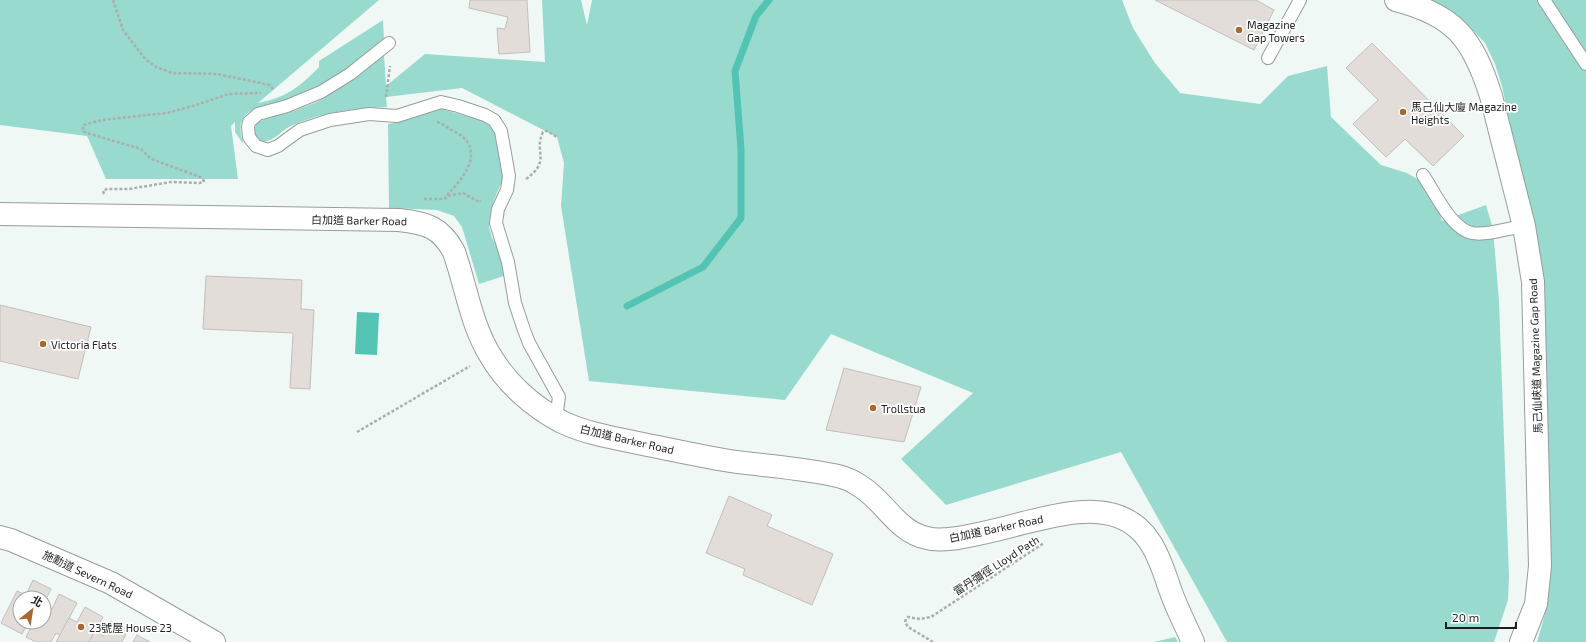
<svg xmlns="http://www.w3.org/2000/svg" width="1586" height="642" font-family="'Exo 2','Noto Sans TC',sans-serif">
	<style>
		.green { fill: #99dace }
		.water { fill: #53c4b3 }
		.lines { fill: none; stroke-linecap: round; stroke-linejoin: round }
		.stream { stroke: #53c4b3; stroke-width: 7 }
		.building { fill: #e3ddd9; stroke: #c3beba }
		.lane-casing { stroke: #969d9b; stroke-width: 14 }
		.street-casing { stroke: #969d9b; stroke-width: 24 }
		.secondary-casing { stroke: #969d9b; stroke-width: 24 }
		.path { stroke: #a9afad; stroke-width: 2.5; stroke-dasharray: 3 2; stroke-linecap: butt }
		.lane { stroke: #fff; stroke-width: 12 }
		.street { stroke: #fff; stroke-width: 22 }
		.secondary { stroke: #fff; stroke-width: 22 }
		.poi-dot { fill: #a86930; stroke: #fff; stroke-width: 1.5 }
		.labels { text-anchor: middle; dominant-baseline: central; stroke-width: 3.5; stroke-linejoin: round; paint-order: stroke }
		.poi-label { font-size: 11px; fill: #1c1f1e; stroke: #fff; text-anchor: start }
		.street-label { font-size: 11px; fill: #1c1f1e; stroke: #fff }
	</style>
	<rect width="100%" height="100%" fill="#f0f8f6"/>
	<g class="green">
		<path d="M0,0H379L258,103C285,98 300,87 319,67V61L383,20L384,40C357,61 331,83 299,96C295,98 290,101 285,102C274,106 260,105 249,112C237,120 240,134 244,145L235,132V122L231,126L238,179H106L87,136L0,125Z"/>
		<path d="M542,0H581L587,25L592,0H1122L1133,28L1155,63L1180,93L1260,104L1288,76L1327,66L1331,117L1381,165L1407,173L1419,180L1437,203L1442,221L1486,205L1493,229L1499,301L1509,577L1508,600L1494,642H1227L1121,452L946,505L901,459L973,393L831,334L785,400L589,381L561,206L564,163L557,137L462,88L386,97L387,107C354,108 323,112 293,125C280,130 277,141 261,142L255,136L254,129L258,122L278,114L294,111L317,102L344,85L384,55L386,86L425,54L545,62Z"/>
		<path d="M1409,0H1586V642H1537L1547,607L1549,577L1525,195L1502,86L1495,64L1485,43L1465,22L1444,11Z"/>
		<path d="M438,108L487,122L494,130L497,140L503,179L494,200L490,216L489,227L492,238L500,251L504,276L479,284L462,227L454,216L437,210L389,208L388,124L399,122Z"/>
		<path d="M1175,637L1178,642H1154Z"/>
	</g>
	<path class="water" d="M357,312L379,313L377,355L355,354Z"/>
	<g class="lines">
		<path class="stream" d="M627,306L703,267L741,218V149L735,71L756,16L769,0"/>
	</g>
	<g class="building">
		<path d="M470,0H527L530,52L499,54L497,28L505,29L508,17L469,8Z"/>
		<path d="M1155,0H1256L1274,10L1254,50Z"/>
		<path d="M1372,43L1464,136L1433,166L1405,139L1386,157L1353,124L1378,100L1346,68Z"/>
		<path d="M206,276L302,280L301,309L314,310L310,389L290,388L293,333L203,329Z"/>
		<path d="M0,305L91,327L78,379L0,361Z"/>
		<path d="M844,368L921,387L904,442L826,430Z"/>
		<path d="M729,496L772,515L767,526L833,554L812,605L743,575L745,569L706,553Z"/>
		<path d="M33,580L51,589L44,603V598H20V622H28L22,634L1,623L17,591L26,595Z"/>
		<path d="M59,594L77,603L60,636L56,633L51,642H36L26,637L34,622H44V605L52,609Z"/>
		<path d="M85,607L103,617L89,642H56L69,618L77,622Z"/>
		<path d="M111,621L128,630L122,642H89L95,631L104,636Z"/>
		<path d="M137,635L150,642H133Z"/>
	</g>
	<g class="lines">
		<g class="lane-casing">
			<g id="lane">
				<path d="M1544,0L1586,64"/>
				<path d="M389,43L350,74L321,92L287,106L258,114L249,122L248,127L249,137L256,146L268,150L278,146L300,130L330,120L369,114L397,116L441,102L458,106L485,115L494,120L501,131L509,176L507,190L498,209L496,223L508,262L515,303L524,330L529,343L559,397L557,411L554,417"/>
				<path d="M1268,58L1300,0"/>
				<path d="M1423,175C1434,191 1451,229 1472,233C1486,236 1509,228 1524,226"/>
			</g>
		</g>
		<g class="street-casing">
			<g id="street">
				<path d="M0,214L399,220C426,223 441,227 454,252C466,286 471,324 490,355C506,383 533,407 562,422C585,433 613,438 638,443C668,449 699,456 730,461C766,466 803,468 838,476C846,478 853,481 860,486C885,501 897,532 927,538C937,541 948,539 958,538C980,534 1001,529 1023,523C1066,513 1121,497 1150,542C1160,557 1165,575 1171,592C1177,609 1186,626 1193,642"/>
				<path d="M0,537L11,540L111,583L214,642"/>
			</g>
		</g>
		<g class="secondary-casing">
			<path id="secondary" d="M1396,0C1455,15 1473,39 1491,96L1524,226L1533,282L1540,566L1536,604L1521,642"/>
		</g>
		<g class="path">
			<path d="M113,0L123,30L145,59L156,67L172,73L217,74L270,85L273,89V91"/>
			<path d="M386,97L390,66"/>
			<path d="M437,122C443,124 448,128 453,131C457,133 461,135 464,138C483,157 459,183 445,197"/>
			<path d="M526,179C552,160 533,153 543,132L547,131L557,137"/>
			<path d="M104,194L103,191L107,189H129L171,182L200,183L204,181L200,177L151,159L141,149L87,133L83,131V125L102,120L167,113L196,105L229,94L261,93"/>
			<path d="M424,199H444L451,195L463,193L479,202L481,201"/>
			<path d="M357,432L470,366"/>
			<path d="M933,642L908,627L905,622L906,619L908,617L920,619L931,617L1044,543"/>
		</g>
		<use href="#lane" class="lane"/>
		<use href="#street" class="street"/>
		<use href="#secondary" class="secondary"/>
	</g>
	<g class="poi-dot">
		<circle cx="1239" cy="30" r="4"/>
		<circle cx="1403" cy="112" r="4"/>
		<circle cx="43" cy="344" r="4"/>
		<circle cx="873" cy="408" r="4"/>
		<circle cx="81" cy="627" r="4"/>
	</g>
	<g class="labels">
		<g class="poi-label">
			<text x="1247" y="24">Magazine<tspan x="1247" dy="13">Gap Towers</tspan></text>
			<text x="1411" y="106">馬己仙大廈 Magazine<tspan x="1411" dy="13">Heights</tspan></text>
			<text x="51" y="344">Victoria Flats</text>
			<text x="881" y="408">Trollstua</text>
			<text x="89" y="627">23號屋 House 23</text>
		</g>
		<g class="street-label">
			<text transform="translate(359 220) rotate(1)">白加道 Barker Road</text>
			<text transform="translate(1535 356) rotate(-92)">馬己仙峽道 Magazine Gap Road</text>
			<text transform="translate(627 439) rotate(13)">白加道 Barker Road</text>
			<text transform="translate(996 528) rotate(-12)">白加道 Barker Road</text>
			<text transform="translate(996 565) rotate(-33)">雷丹彌徑 Lloyd Path</text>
			<text transform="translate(88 574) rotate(25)">施勳道 Severn Road</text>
		</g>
	</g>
	<g transform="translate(32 610) rotate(30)"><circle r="19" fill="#ffffff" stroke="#a4a5a5"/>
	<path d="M0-3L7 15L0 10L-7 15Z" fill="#a86930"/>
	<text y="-6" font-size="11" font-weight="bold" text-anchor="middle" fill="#1c1f1e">北</text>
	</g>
	<path d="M1446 622v6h70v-6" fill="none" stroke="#1c1f1e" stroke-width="2"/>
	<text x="1452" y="622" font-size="12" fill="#1c1f1e" stroke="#ffffff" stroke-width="3" paint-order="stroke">20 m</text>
</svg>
